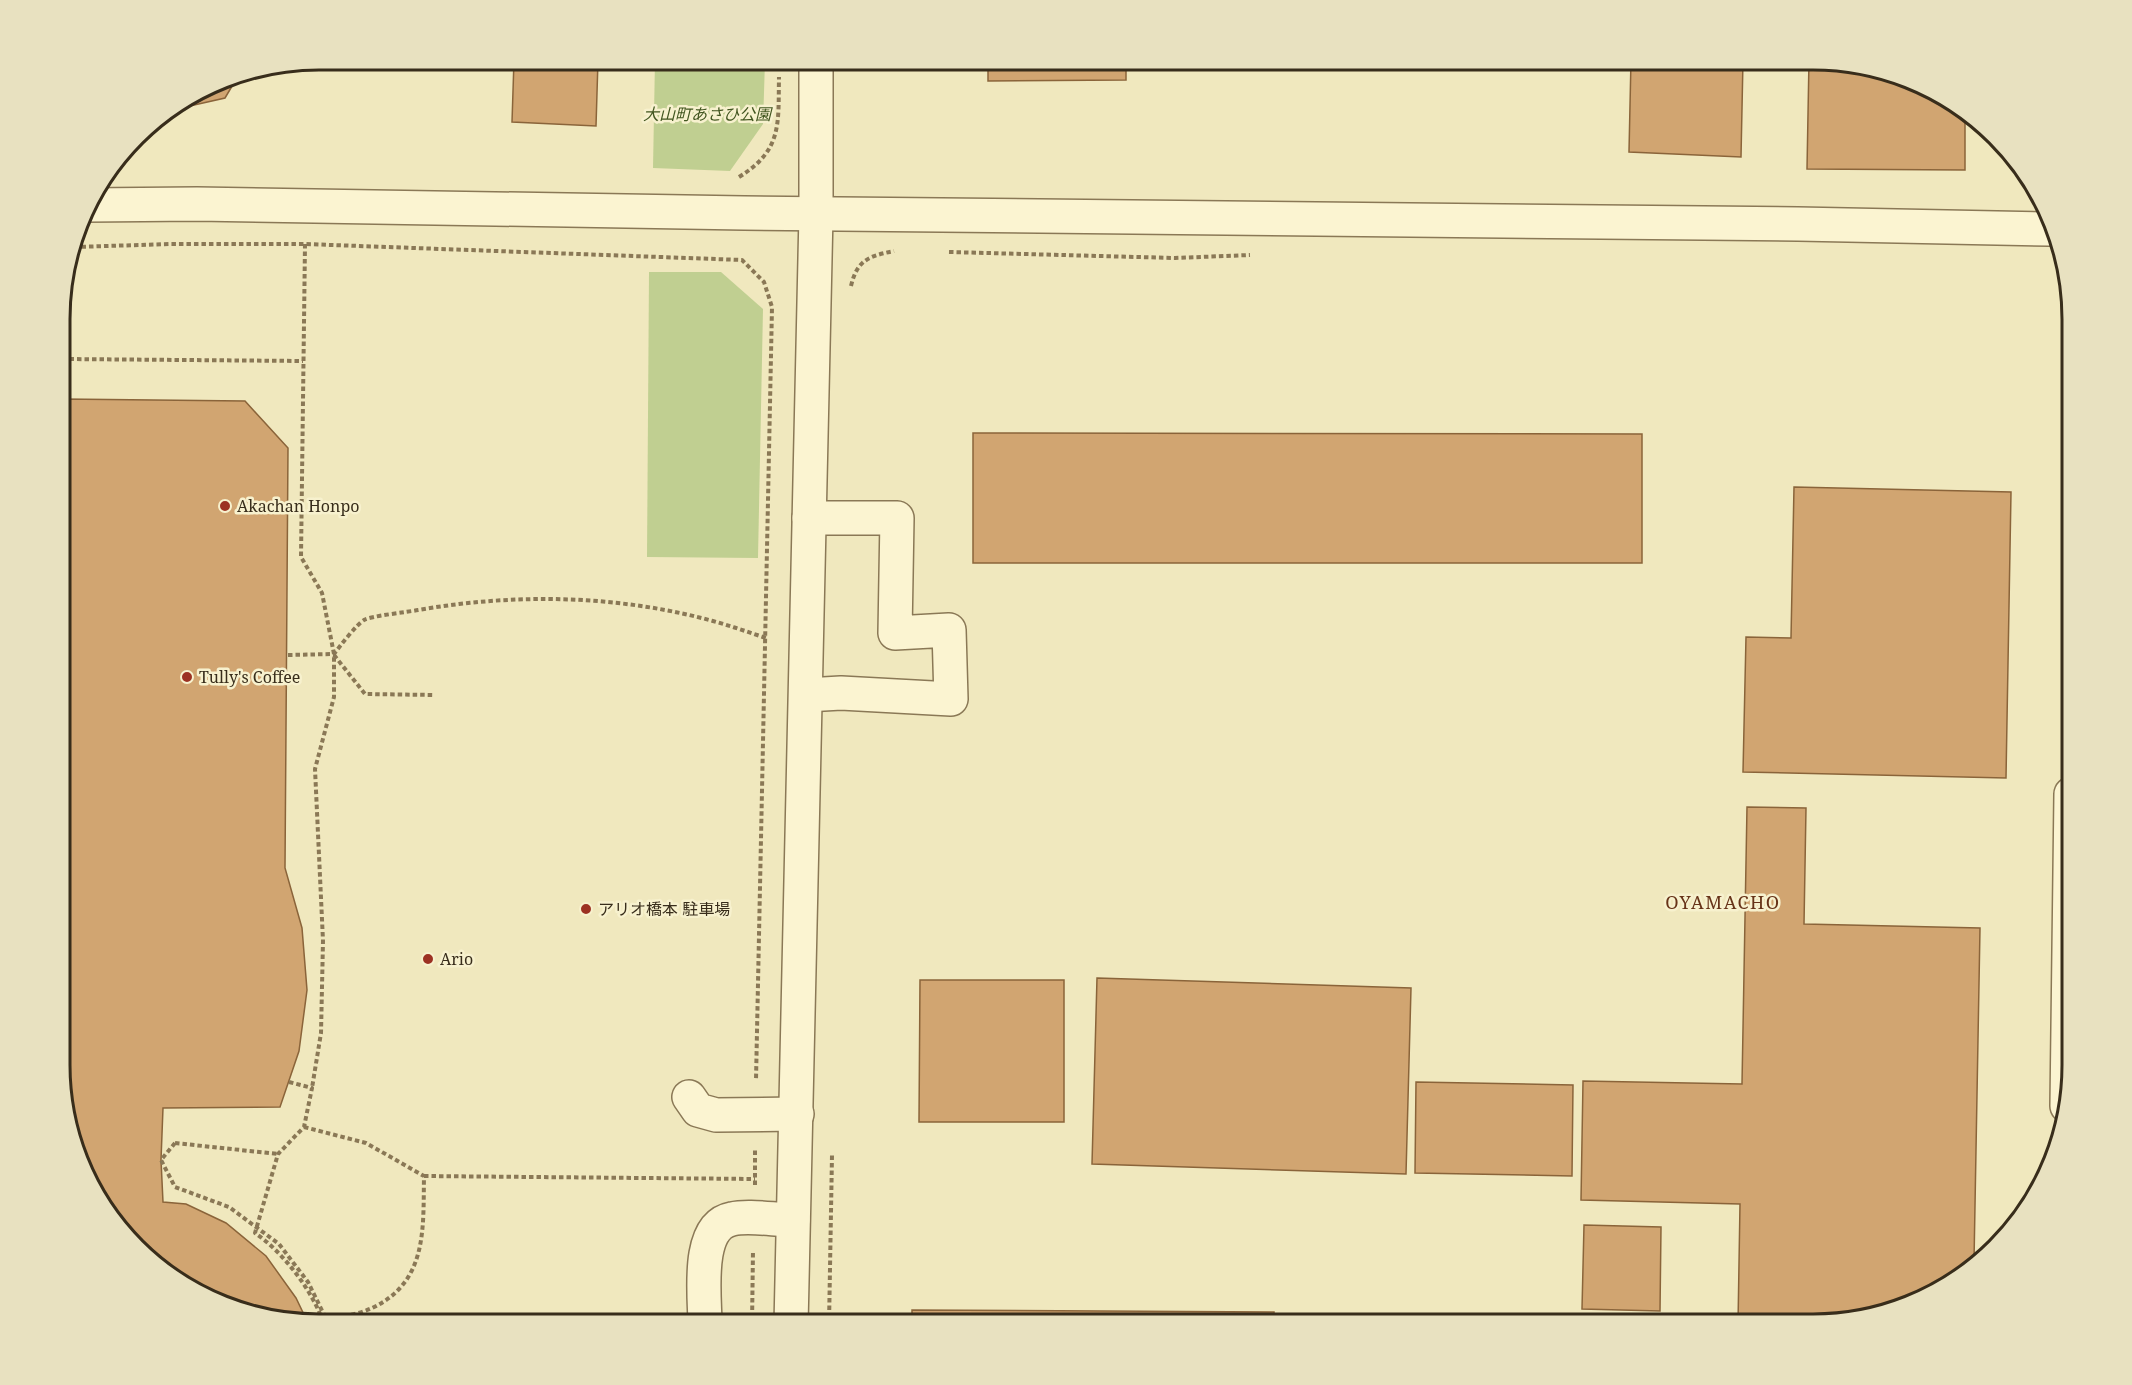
<svg xmlns="http://www.w3.org/2000/svg" width="2132" height="1385" font-family="'Noto Serif','Noto Sans JP',serif">
	<style>
		.green { fill: #c0cf91 }
		.building { fill: #d1a571; stroke: #8a643a; stroke-width: 1.5 }
		.lines { fill: none; stroke-linecap: round; stroke-linejoin: round }
		.minor-casing { stroke: #8a7856; stroke-width: 36 }
		.path { stroke: #8a7856; stroke-width: 4; stroke-dasharray: 4.5 3; stroke-linecap: butt }
		.minor { stroke: #fbf4d1; stroke-width: 33 }
		.path-bridge { stroke: #8a7856; stroke-width: 4; stroke-dasharray: 4.5 3; stroke-linecap: butt }
		.poi-dot { fill: #9c3122; stroke: #f7f1ce; stroke-width: 2 }
		.labels { text-anchor: middle; dominant-baseline: central; stroke-width: 5; stroke-linejoin: round; paint-order: stroke }
		.park-label { font-size: 16px; font-style: italic; fill: #425620; stroke: #f7f1ce }
		.poi-label { font-size: 16px; fill: #382d1b; stroke: #f7f1ce; text-anchor: start }
		.neighbourhood-label { font-size: 18px; letter-spacing: 1.5px; fill: #673318; stroke: #f7f1ce }
		.rim { fill: none; stroke: #382d1b; stroke-width: 3 }
	</style>
	<rect width="100%" height="100%" fill="#f0e8be"/>
	<g class="green">
		<path d="M655,60H765L763,124L730,171L653,168Z"/>
		<path d="M649,272H721L763,309L758,558L647,557Z"/>
	</g>
	<g class="building">
		<path d="M514,60H598L596,126L512,122Z"/>
		<path d="M988,60H1126V80L988,81Z"/>
		<path d="M1631,60H1743L1741,157L1629,152Z"/>
		<path d="M1809,60L1896,74L1957,104L1965,112V170L1807,169Z"/>
		<path d="M238,76L225,98L181,108L177,106L220,80Z"/>
		<path d="M62,399L245,401L288,448L285,868L302,928L307,990L299,1051L280,1107L163,1108L161,1160L163,1202L186,1204L226,1223L266,1256L296,1298L308,1323L236,1311L175,1281L95,1196L62,1099Z"/>
		<path d="M973,433L1642,434V563H973Z"/>
		<path d="M1794,487L2011,492L2006,778L1743,772L1746,637L1791,638Z"/>
		<path d="M1747,807L1806,808L1804,924L1980,928L1974,1261L1942,1290L1829,1324H1738L1740,1204L1581,1200L1583,1081L1742,1084Z"/>
		<path d="M1097,978L1411,988L1406,1174L1092,1164Z"/>
		<path d="M920,980H1064V1122H919Z"/>
		<path d="M1416,1082L1573,1085L1572,1176L1415,1173Z"/>
		<path d="M1584,1225L1661,1227L1660,1311L1582,1309Z"/>
		<path d="M912,1310L1274,1312V1325H912Z"/>
		<path d="M1309,1314L1523,1322V1325H1308Z"/>
	</g>
	<g class="lines">
		<g class="minor-casing">
			<g id="minor">
				<path d="M87,205L197,204L744,213L1798,224L2049,229"/>
				<path d="M806,695L841,693L951,699L949,630L895,633L897,518H809"/>
				<path d="M689,1097L698,1110L716,1115L797,1114"/>
				<path d="M2067,1106L2071,794"/>
				<path d="M705,1325C705,1297 695,1226 732,1219C749,1215 775,1220 793,1220"/>
				<path d="M791,1325L816,214V60"/>
			</g>
		</g>
		<g class="path">
			<path d="M739,177C783,150 778,123 779,77"/>
			<path d="M305,244L301,557L322,593L334,654V697L315,769L323,941L321,1033L312,1088"/>
			<path d="M74,247L171,244H305L742,260L764,282L772,307L756,1080"/>
			<path d="M949,252L1175,258L1250,255"/>
			<path d="M851,286C857,260 869,256 894,251"/>
			<path d="M62,359L303,361"/>
			<path d="M288,655L334,654C340,646 357,624 364,620C370,616 408,612 418,610C516,593 618,595 713,621C731,626 748,632 766,638"/>
			<path d="M334,655L365,694L435,695"/>
			<path d="M289,1082L312,1088L304,1127L278,1154L255,1233C283,1252 314,1292 324,1325"/>
			<path d="M304,1127L366,1143L424,1176C423,1228 428,1282 372,1308C357,1315 338,1317 322,1320"/>
			<path d="M175,1143L278,1154"/>
			<path d="M424,1176L755,1179"/>
			<path d="M755,1185V1148"/>
			<path d="M752,1325L753,1250"/>
			<path d="M829,1325L832,1155"/>
		</g>
		<use href="#minor" class="minor"/>
		<path class="path-bridge" d="M175,1143L161,1160L175,1187L229,1207L279,1244L308,1282L329,1325"/>
	</g>
	<g class="poi-dot">
		<circle cx="225" cy="506" r="6"/>
		<circle cx="187" cy="677" r="6"/>
		<circle cx="586" cy="909" r="6"/>
		<circle cx="428" cy="959" r="6"/>
	</g>
	<g class="labels">
		<g class="park-label">
			<text x="707" y="114">大山町あさひ公園</text>
		</g>
		<g class="poi-label">
			<text x="237" y="506">Akachan Honpo</text>
			<text x="199" y="677">Tully's Coffee</text>
			<text x="598" y="909">アリオ橋本 駐車場</text>
			<text x="440" y="959">Ario</text>
		</g>
		<g class="neighbourhood-label">
			<text x="1723" y="902">OYAMACHO</text>
		</g>
	</g>
	<path d="M0 0H2132V1385H0ZM319 70H1813A249 249 0 0 1 2062 319V1065A249 249 0 0 1 1813 1314H319A249 249 0 0 1 70 1065V319A249 249 0 0 1 319 70Z" fill="#e8e1c0" fill-rule="evenodd"/>
	<path class="rim" d="M319 70H1813A249 249 0 0 1 2062 319V1065A249 249 0 0 1 1813 1314H319A249 249 0 0 1 70 1065V319A249 249 0 0 1 319 70Z"/>
</svg>
